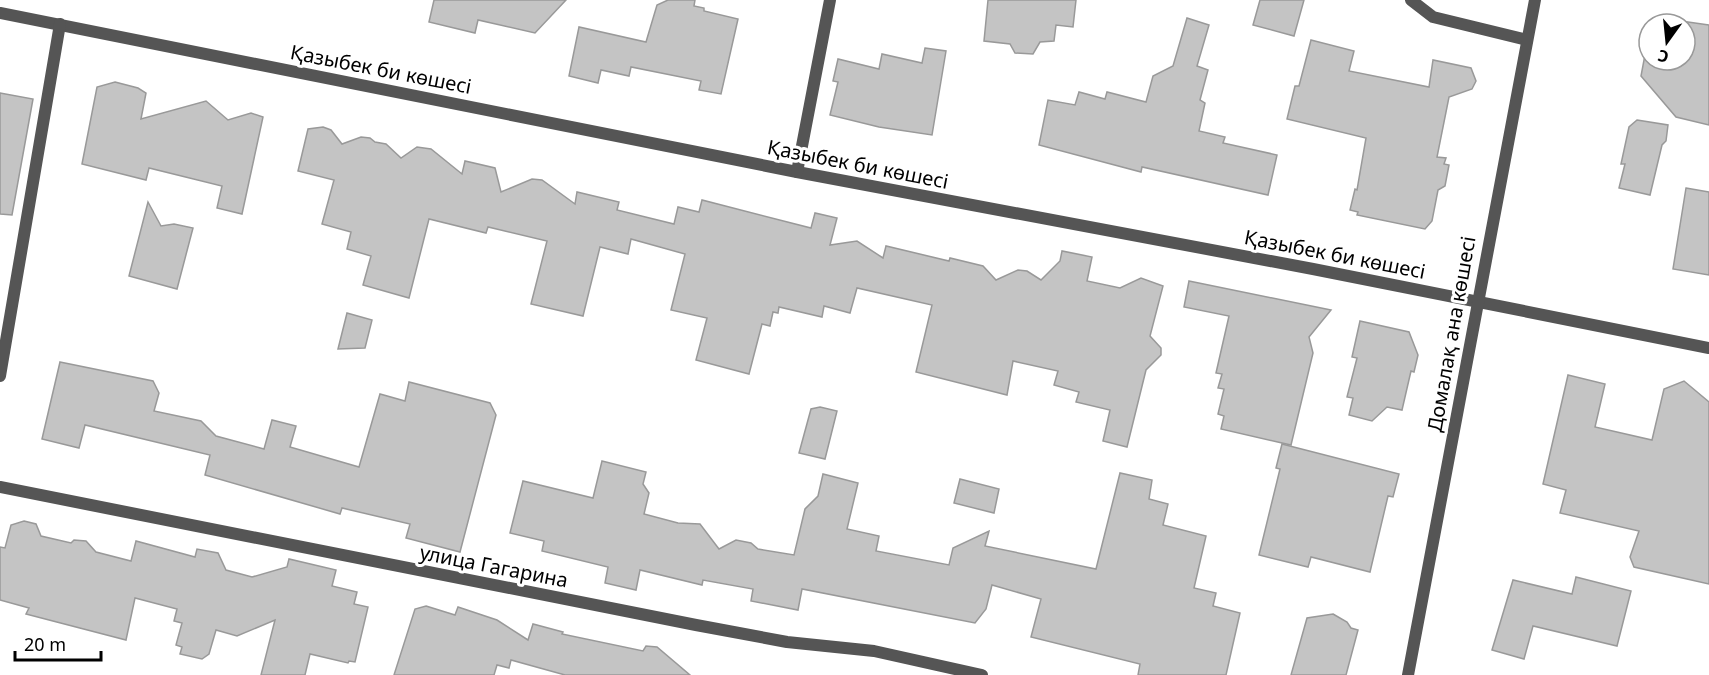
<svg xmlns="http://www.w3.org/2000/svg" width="1709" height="675" font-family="'Noto Sans',sans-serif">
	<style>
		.building { fill: #c4c4c4; stroke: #999; stroke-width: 1.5 }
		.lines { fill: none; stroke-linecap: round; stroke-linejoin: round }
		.minor { stroke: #555; stroke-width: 12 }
		.labels { text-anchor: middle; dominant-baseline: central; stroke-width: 6; stroke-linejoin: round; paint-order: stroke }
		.street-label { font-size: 20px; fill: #000; stroke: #fff }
	</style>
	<rect width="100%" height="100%" fill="#fff"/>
	<g class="building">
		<path d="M434,0H566L535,33L478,20L475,33L429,22Z"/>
		<path d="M668,0H695L694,6L704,8V11L738,19L721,94L699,90L701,81L631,67L629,76L601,70L598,83L569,76L579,27L646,42L657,5Z"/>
		<path d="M988,0H1076L1073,27L1056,25L1054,41L1040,42L1033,54L1015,53L1010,44L984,41Z"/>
		<path d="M1260,0H1304L1294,36L1253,25Z"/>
		<path d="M1187,18L1209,25L1197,66L1208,70L1200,100L1205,103L1199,131L1225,137L1223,143L1277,155L1268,195L1142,167L1141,172L1039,145L1048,100L1075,105L1079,92L1105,99L1107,92L1146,102L1153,76L1173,66Z"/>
		<path d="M1674,20L1709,25V125L1676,117L1641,76L1647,44H1649V60H1685V24H1673Z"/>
		<path d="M1311,40L1354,51L1349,71L1429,87L1433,60L1471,68L1476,81L1472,89L1449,97L1437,157L1446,158L1444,164L1449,165L1445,186L1438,190L1432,221L1425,229L1357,215L1358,212L1350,210L1355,189L1357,190L1366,138L1287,119L1295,86H1299Z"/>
		<path d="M925,48L946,51L932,135L879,127L830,115L838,82L833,81L838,59L879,69L882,54L922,63Z"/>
		<path d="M115,82L138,88L146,93L141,119L206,101L228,120L251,113L263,117L242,214L217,208L222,186L149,168L146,180L82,164L97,87Z"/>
		<path d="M0,93L33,99L12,215L0,214Z"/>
		<path d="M1637,120L1668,125L1666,141L1662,145L1650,195L1619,188L1625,164H1621L1629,127Z"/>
		<path d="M323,127L331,130L342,144L361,137L370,138L375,142L386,144L401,158L417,147L431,149L462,174L465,161L495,168L501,192L532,179L542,180L575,204L577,192L619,202L617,210L674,224L678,207L699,212L702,200L811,228L815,213L837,218L830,245L857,241L883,258L886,246L949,261L950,258L983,266L996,280L1018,270L1027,271L1041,280L1060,261L1062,251L1092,257L1087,281L1120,288L1141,278L1163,286L1150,336L1161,348V355L1146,370L1127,447L1103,441L1110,410L1076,402L1079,392L1054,385L1058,371L1013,361L1007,395L916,372L932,305L857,288L850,313L824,306L822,317L779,307L778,313L773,312L770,326L762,324L749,374L696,360L707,318L671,310L685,254L631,239L628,254L600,247L583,316L531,304L547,241L488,227L486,233L429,219L409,298L363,285L371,256L347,249L351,232L322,224L334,180L298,171L308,129Z"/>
		<path d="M1686,188L1709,192V275L1673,269Z"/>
		<path d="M148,202L161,226L174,224L193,228L177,289L129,276Z"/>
		<path d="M1189,281L1331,310L1309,337L1313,353L1291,445L1221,429L1224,416L1218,414L1224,389L1218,388L1222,374L1216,373L1229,316L1184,307Z"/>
		<path d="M347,313L372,320L365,348L338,349Z"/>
		<path d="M1360,321L1409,332L1418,355L1414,372L1411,371L1402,410L1387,407L1372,421L1349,415L1353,398L1347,397L1357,358L1352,357Z"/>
		<path d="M60,362L153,381L159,393L154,411L201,421L216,436L264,449L272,420L296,426L290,447L359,467L380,394L405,401L409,382L490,403L496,415L460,552L406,538L410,524L342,508L340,514L205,475L210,455L85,425L79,448L42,439Z"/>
		<path d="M1568,375L1605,384L1595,427L1652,440L1664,389L1684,381L1709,402V584L1634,567L1630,557L1639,531L1560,513L1566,490L1543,484Z"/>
		<path d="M820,407L837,411L825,459L799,453L811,409Z"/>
		<path d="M1282,444L1399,474L1393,497L1388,496L1370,572L1311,557L1308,567L1259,555L1280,469L1276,468Z"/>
		<path d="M602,461L646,472L643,484L649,493L644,514L678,523L700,524L719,549L736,540L751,543L758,549L794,555L805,509L818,496L823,474L858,483L847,529L879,536L876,551L949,565L953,548L989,531L985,546L1096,569L1120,473L1152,480L1149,499L1168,504L1163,525L1206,536L1194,588L1216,593L1213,606L1240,613L1226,675H1138L1140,664L1031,637L1041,599L992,585L986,609L975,623L802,589L798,610L751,601L753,589L703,580L702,585L640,570L636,590L605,583L608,567L542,551L544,541L510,533L523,481L593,498Z"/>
		<path d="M960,479L999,489L994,513L954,503Z"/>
		<path d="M24,521L36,524L41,536L71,543L74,540L86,541L96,552L131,561L136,541L195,557L197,549L218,553L226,570L252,577L287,567L289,559L336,570L332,586L357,592L354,604L368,607L355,662L349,661L348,663L310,654L305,675H261L275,620L237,636L216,630L209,654L202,659L180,654L182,647L176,645L182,623L174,621L177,609L135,598L126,640L26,614L29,608L0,600V547L5,548L11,525Z"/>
		<path d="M1576,577L1631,591L1617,646L1533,626L1524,659L1492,650L1513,580L1572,594Z"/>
		<path d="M426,606L455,615L458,607L497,620L528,640L533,624L563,632L562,634L643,651L646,646L657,647L690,675H565L511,660L509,668L497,665L494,675H394L415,609Z"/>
		<path d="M1333,614L1347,622L1351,628L1358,630L1346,675H1291L1307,618Z"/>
	</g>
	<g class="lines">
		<g class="minor">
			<path d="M1411,0L1433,17L1527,40"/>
			<path d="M0,13L797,172L1313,269L1709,348"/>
			<path d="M797,172L830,0"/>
			<path d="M0,376L60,24"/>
			<path d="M0,487L696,625L787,642L874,651L982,675"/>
			<path d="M1408,675L1535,0"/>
		</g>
	</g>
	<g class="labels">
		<g class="street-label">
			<text transform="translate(381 69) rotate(11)">Қазыбек би көшесі</text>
			<text transform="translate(858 164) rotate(11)">Қазыбек би көшесі</text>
			<text transform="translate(1335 254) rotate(11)">Қазыбек би көшесі</text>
			<text transform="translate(1451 334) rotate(-80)">Домалақ ана көшесі</text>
			<text transform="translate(494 566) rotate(11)">улица Гагарина</text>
		</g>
	</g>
	<g transform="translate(1667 42) rotate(195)"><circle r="28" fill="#ffffff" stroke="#999999" stroke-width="1.5"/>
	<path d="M0-4.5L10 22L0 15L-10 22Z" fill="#000000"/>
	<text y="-9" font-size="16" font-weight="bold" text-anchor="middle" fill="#000000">С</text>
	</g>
	<path d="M15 651v9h86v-9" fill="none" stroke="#000000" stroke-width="3"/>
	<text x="24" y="651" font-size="18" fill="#000000" stroke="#ffffff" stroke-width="4.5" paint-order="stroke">20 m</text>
</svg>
